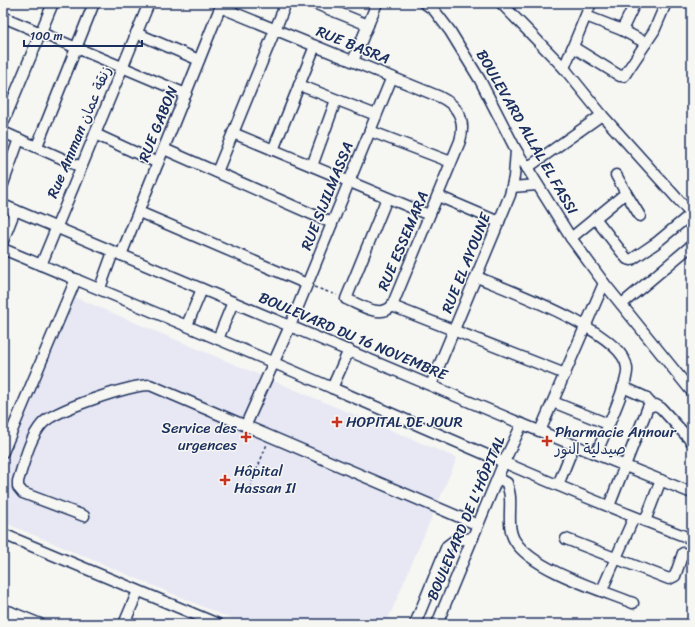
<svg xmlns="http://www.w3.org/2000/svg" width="695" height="627" font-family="Sriracha,'Playpen Sans Arabic',sans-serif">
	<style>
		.built { fill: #e8e8f4 }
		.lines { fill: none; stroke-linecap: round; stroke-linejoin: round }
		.minor-casing { stroke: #1b2f5e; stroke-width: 13 }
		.path { stroke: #1b2f5e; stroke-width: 1.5; stroke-dasharray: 3 3; stroke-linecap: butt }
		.minor { stroke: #f6f6f2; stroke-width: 10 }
		.poi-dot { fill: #c8321e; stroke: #f6f6f2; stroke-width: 1.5 }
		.labels { text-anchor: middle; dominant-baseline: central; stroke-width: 3; stroke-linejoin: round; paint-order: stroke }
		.street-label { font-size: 15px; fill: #1b2f5e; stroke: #f6f6f2 }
		.poi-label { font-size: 15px; fill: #1b2f5e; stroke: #f6f6f2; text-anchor: start }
	</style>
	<rect width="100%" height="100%" fill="#f6f6f2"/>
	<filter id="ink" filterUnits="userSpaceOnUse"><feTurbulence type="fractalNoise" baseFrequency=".025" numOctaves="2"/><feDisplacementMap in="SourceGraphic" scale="8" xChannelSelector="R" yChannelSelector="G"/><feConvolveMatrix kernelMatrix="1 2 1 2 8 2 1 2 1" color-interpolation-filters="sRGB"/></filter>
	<g filter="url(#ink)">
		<path class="built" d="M67,294L457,458L386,624H244L3,522L6,504L3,502V441Z"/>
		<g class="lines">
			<g class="minor-casing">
				<g id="minor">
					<path d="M314,3L368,25"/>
					<path d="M424,3L434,10L450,31L480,80L516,150L571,238L604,283L692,392"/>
					<path d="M501,3L564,68L602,115L692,215"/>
					<path d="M220,7L440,97C459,106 466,121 460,141L392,306C380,319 359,304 346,299L387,198"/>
					<path d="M586,16L622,30L635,3"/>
					<path d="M3,17L186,94"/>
					<path d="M622,30L646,43"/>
					<path d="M136,33L199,60"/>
					<path d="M573,47L620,76H624L654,31L666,3"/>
					<path d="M353,61L377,3"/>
					<path d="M564,68L591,3"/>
					<path d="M299,85L376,115"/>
					<path d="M3,123L53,3"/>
					<path d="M370,131L451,162"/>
					<path d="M3,132L81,167"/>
					<path d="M233,133L429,215"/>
					<path d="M95,134L158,163"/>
					<path d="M37,146L94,3"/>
					<path d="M164,149L332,223"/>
					<path d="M273,150L315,46"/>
					<path d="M312,166L336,100"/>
					<path d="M527,168L602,115"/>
					<path d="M217,172L286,3"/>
					<path d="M616,175L626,193"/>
					<path d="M3,184L19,139"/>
					<path d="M512,187L537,185"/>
					<path d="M438,196L499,222"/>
					<path d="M3,205L522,424L692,493"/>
					<path d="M139,212L307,284"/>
					<path d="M595,218L627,259L631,260L656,243L691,214"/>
					<path d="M571,238L626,193L640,216"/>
					<path d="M3,241L15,210"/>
					<path d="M3,249C115,296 227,342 339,391C456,441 572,494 692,539"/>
					<path d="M121,255L222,3"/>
					<path d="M41,265L149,3"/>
					<path d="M477,277C508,290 624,332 627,368C629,383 603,437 596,454"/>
					<path d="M100,288L113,252"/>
					<path d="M622,304L692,245"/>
					<path d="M392,306L565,374"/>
					<path d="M187,325L202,289"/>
					<path d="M218,339L233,302"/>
					<path d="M431,385L510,195L514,177L516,150"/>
					<path d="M623,387L645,397L652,405"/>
					<path d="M332,388L349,350"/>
					<path d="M553,402L608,424"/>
					<path d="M248,420L290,326L392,77"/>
					<path d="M540,431L604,283"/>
					<path d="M3,452L76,279"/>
					<path d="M498,478L507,483C508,488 510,493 510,498C511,511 507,529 515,541C533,570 601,590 633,603"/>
					<path d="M558,485L574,445"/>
					<path d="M609,506L648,407L656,405L661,408L692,442"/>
					<path d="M84,516L23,493L18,487V481C24,463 29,439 42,424C54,410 130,385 150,385L478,525"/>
					<path d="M645,521L661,480"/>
					<path d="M3,534L218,624"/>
					<path d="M566,539L669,579L675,576L683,553"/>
					<path d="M602,590L634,517"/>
					<path d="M3,609L40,624"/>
					<path d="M7,624L11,612"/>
					<path d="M124,624L138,591"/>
					<path d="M415,624L447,546L455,540L473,538"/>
					<path d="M437,624L504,462L522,424"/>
				</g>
			</g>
			<g class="path">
				<path d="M314,287L337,295"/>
				<path d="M250,487L267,444"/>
			</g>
			<use href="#minor" class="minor"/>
		</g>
	</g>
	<g class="poi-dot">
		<path d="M335 416h4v4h4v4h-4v4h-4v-4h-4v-4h4z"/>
		<path d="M244 431h4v4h4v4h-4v4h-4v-4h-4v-4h4z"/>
		<path d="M545 435h4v4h4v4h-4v4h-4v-4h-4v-4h4z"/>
		<path d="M223 474h4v4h4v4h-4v4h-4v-4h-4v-4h4z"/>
	</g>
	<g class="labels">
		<g class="street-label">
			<text transform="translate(353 45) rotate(22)">RUE BASRA</text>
			<text transform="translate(158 124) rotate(-68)">RUE GABON</text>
			<text transform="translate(79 132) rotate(-67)">Rue Amman زنقة عمان</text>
			<text transform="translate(527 132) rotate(60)">BOULEVARD ALLAL EL FASSI</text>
			<text transform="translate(327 196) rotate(-68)">RUE SIJILMASSA</text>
			<text transform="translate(403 241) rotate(-67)">RUE ESSEMARA</text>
			<text transform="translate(466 263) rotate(-68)">RUE EL AYOUNE</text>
			<text transform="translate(353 336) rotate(23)">BOULEVARD DU 16 NOVEMBRE</text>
			<text transform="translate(466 518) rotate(-67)">BOULEVARD DE L'HÔPITAL</text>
		</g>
		<g class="poi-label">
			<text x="346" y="422">HOPITAL DE JOUR</text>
			<text x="237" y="428" text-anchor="end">Service des<tspan x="237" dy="17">urgences</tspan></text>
			<text x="555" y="432">Pharmacie Annour<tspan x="555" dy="17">صيدلية النور</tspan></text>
			<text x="234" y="471">Hôpital<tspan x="234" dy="17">Hassan II</tspan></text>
		</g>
	</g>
	<rect width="695" height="627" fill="none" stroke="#f6f6f2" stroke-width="16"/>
	<rect x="8" y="8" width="679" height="611" fill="none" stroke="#1b2f5e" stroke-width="1.5" filter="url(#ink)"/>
	<path d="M24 40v6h118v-6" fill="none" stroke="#1b2f5e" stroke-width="2"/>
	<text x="30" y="40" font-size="12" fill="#1b2f5e" stroke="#f6f6f2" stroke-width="3" paint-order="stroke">100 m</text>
</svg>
